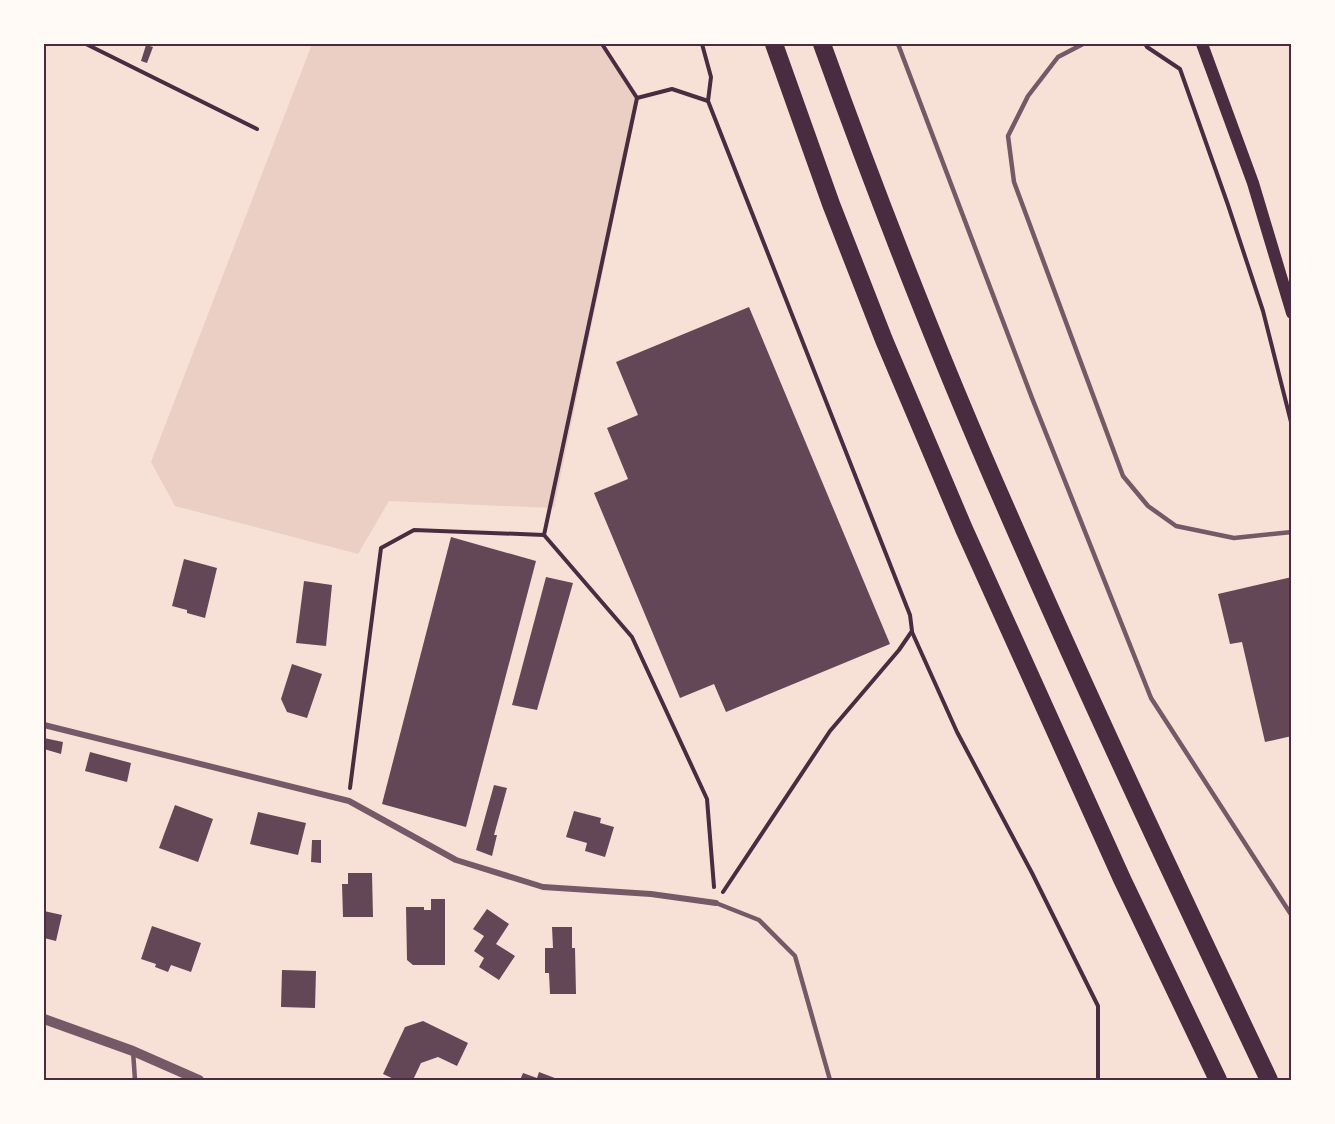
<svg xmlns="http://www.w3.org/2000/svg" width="1335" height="1124" font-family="'Alegreya Sans',sans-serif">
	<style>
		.green { fill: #ebcfc5 }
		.building { fill: #644757 }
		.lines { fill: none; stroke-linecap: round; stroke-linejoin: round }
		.path { stroke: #4a2c40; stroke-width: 4 }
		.service { stroke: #755966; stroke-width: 4.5 }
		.minor { stroke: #755966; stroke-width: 6 }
		.tertiary { stroke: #755966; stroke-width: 10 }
		.secondary { stroke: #4a2c40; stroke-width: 12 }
		.motorway { stroke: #4a2c40; stroke-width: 18 }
		.neatline { fill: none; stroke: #4a2c40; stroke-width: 2 }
	</style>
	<rect width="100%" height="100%" fill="#f7e1d7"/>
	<path class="green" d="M312,44H603L639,96L554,508L389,501L358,554L175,506L151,462Z"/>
	<g class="building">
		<path d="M146,45L153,47L147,63L141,61Z"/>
		<path d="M749,307L890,644L726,712L714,684L680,698L594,493L628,479L607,428L638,415L616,362Z"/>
		<path d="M451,537L536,561L466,827L382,804Z"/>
		<path d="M184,559L217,568L205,618L187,613V610L172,606Z"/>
		<path d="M546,577L573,583L537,710L512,705Z"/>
		<path d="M1292,577V736L1265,742L1242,642L1230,644L1218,594Z"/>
		<path d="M304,581L332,585L326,646L296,643Z"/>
		<path d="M292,664L322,674L307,718L287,712L281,699Z"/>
		<path d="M44,738L63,742L61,754L44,749Z"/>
		<path d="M90,752L131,763L127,782L85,771Z"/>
		<path d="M494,785L507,788L494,835H497L492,856L476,850Z"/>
		<path d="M175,805L213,819L198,862L159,848Z"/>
		<path d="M574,811L601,818L600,823L614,827L605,857L585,851L587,843L566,837Z"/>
		<path d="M258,812L306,823L298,855L250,844Z"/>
		<path d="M312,840H321V863L311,862Z"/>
		<path d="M348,873H372L373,917H343L342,884H348Z"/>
		<path d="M431,899H445V965H413L407,960L406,907H424V910H431Z"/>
		<path d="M487,909L509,924L496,944L515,956L499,980L479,967L484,958L474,951L484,936L473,929Z"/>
		<path d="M44,911L62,915L56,941L44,938Z"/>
		<path d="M152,926L201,943L191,972L171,965L168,972L155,967L156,964L141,959Z"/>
		<path d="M552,927H572V948H575L576,994H550L549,973H545V948H553Z"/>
		<path d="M282,970L316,971L315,1008L281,1007Z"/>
		<path d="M423,1021L468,1043L457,1066L438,1057L421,1063L413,1080H396L383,1074L405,1027Z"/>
		<path d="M539,1072L560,1080H520L523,1073L537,1078Z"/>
	</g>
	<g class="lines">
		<g class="path">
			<path d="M86,44L257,129"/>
			<path d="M602,44L637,98"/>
			<path d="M702,44L711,77L708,101"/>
			<path d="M1145,44L1147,47L1180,69L1228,205L1263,311L1292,426"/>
			<path d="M544,535L637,98L672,89L708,101L910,615L912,631L899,650L830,731L723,892"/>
			<path d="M912,632L957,732L1032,873L1098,1006V1080"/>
			<path d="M350,788L381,548L414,530L544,535L632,637L707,799L714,887"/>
		</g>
		<g class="service">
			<path d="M898,44L1032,398L1151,698L1292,916"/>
			<path d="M1083,44L1058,57L1028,96L1008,136L1014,182L1123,476L1148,506L1176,526L1234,538L1292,532"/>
			<path d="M716,903L759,920L795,956L830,1080"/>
			<path d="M133,1051L135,1080"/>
		</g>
		<path class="minor" d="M44,725L349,801L456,860L543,887L651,894L716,903"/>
		<path class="tertiary" d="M44,1019L133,1051L199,1080"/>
		<path class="secondary" d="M1202,44L1253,183L1292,313"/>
		<g class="motorway">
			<path d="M774,44L831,204L884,340L964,529L1122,879L1218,1080"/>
			<path d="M822,44C879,202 940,359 1008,513C1091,704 1180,892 1269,1080"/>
		</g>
	</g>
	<rect width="1335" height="1124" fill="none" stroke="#fffaf5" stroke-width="90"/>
	<rect x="45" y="45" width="1245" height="1034" class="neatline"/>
</svg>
